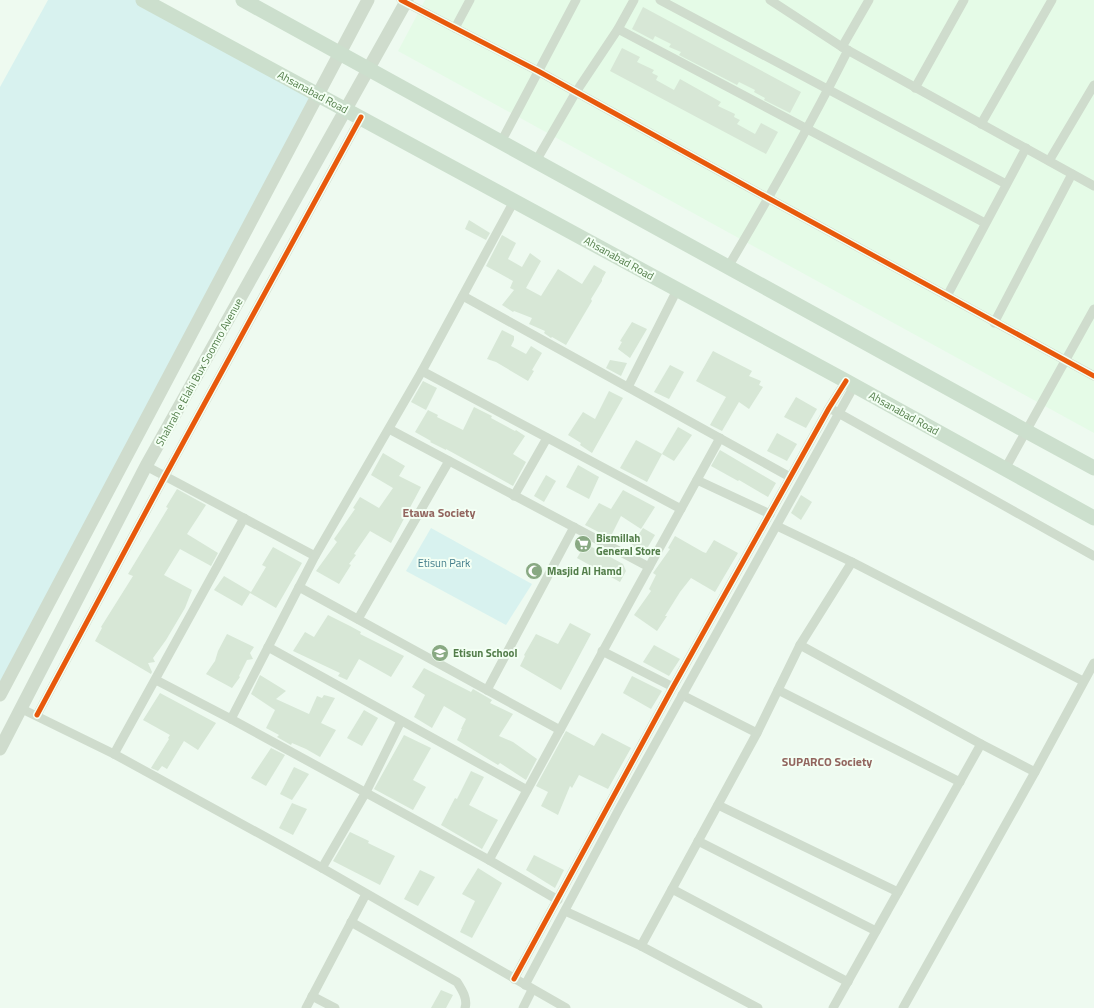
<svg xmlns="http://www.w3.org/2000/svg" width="1094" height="1008" font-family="'Titillium Web',sans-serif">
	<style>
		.residential { fill: #e5fbe7 }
		.green { fill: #d8f2ef }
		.building { fill: #d7e7d6 }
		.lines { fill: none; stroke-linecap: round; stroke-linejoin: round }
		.minor { stroke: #cfdccd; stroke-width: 9 }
		.secondary { stroke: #cfdccd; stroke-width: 13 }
		.primary { stroke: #ccdfcd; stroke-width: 15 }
		.cycleway-casing { stroke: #f3fff4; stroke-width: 8 }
		.cycleway { stroke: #e8590c; stroke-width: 5 }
		.labels { text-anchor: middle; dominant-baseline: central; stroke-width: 4; stroke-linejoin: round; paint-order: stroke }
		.street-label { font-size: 11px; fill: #527d49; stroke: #f3fff4 }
		.poi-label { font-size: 11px; font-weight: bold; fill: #527d49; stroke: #f3fff4; text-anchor: start }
		.park-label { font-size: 11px; fill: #427d8b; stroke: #f3fff4 }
		.neighbourhood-label { font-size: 12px; font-weight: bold; fill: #92655e; stroke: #f3fff4 }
	</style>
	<rect width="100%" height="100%" fill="#eefaf0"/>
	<path class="residential" d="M425,0H1094V433L398,51Z"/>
	<g class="green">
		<path d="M48,0H136L315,96L0,686V87Z"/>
		<path d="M431,528L532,584L506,625L406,571Z"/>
	</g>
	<g class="building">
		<path d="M643,7L801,92L790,113L764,100L765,98L754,92L755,90L739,82L737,85L679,55L681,52L669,47L671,44L655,36L653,40L632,29Z"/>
		<path d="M622,48L640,57L637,62L654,70L652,73L658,76L656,80L674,90L680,79L721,102L718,106L735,114L734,117L740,120L737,124L755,134L761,123L778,132L766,154L610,71Z"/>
		<path d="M469,220L490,233L486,240L465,229Z"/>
		<path d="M502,235L516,243L508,259L522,267L530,253L541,261L526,288L541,296L558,269L582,284L594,265L606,272L602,279V281L591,299L592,301L566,345L552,337L551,338L544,333L545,331L529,324L532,318L514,311L513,312L502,305L514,290L510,288L513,281L486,266Z"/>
		<path d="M632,322L647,329L630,358L618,349L622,342L620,341Z"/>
		<path d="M502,330L514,336V340L511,346L526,354L531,346L542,353L532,370L534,371L528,381L496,362L487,359Z"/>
		<path d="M713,351L752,371L749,376L761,381L759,385L763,387L749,409L739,402L722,431L710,425L726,397L696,381Z"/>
		<path d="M610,360L627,363L621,376L606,368Z"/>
		<path d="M670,365L684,372L669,399L654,392Z"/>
		<path d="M423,381L437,388L426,410L411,402Z"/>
		<path d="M609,391L623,398L592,453L580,445L581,443L568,435L583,412L595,419Z"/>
		<path d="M796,397L817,409L806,428L784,417Z"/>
		<path d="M474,407L492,416L491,418L515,431L516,430L525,436L513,454L526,462L513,486L446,449V450L430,442L431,441L415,432L428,410L438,415L437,417L463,430Z"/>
		<path d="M678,427L692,435L674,461L662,454Z"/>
		<path d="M777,433L797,444L787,461L767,451Z"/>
		<path d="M636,440L662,454L647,482L620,468Z"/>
		<path d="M720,450L776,483L768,497L739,480L738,481L711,466Z"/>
		<path d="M383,453L405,466L399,476L421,487L391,543L370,531L354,554L356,555L349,564L351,565L339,584L316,571L337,542L334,539L355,509L353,508L360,497L379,508L393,488L371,475Z"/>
		<path d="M578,465L599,477L589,499L566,487Z"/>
		<path d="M546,475L556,481L544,502L534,496Z"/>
		<path d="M177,489L206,505L187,534L218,553L211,566L180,549L164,575L192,590L185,608L166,640L153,658L155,662L148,663L152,672L151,674L95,641L102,628L101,627L133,576L128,574L168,508L166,507Z"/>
		<path d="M623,490L655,507L641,529L621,516L610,538L585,525L599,503L611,509Z"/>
		<path d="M801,495L812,502L801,520L791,513Z"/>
		<path d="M643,528L655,535L642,557L629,549Z"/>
		<path d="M675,536L703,552L706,553L714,540L738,553L715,592L691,578L680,592L665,616H667L657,631L634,615L651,591L649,589L656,575L653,573L670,549L668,548Z"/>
		<path d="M590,546L623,564L626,571L620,582L577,558L583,548Z"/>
		<path d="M273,547L302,563L276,608L250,593L242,606L214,590L224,576L251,592L266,567L262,565Z"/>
		<path d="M328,615L350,626L361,632L360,634L404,656L391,677L359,659L347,680L338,676L340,673L293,651L305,632L314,637Z"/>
		<path d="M570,623L591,634L561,690L520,666L525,656L524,655L536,634L558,644Z"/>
		<path d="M227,634L254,647L250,653L253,659L247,660L239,676L240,677L232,688L206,674L215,661L218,651Z"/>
		<path d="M654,645L680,659L669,676L643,662Z"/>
		<path d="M424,668L471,692L473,689L492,700L490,703L513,714L499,736L513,742L537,759L526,780L500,763L498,765L457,740L462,729H461L466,719L444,706L432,728L414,717L425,695L412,687Z"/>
		<path d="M260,675L286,691L276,699L309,714L317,696L322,698L324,695L335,698L321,723L336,730L320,757L306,749L292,743L291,745L277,737L279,735L266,728L275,710L251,694Z"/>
		<path d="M632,676L662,691L651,709L623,693Z"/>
		<path d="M160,693L216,723L198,750L184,741L167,769L162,766L158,771L151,768L169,739L168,738L170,735L143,720Z"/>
		<path d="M364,710L378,718L362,746L347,738Z"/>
		<path d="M566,731L594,746L602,733L631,748L608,789L579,775L572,788L570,786L558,815L541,806L548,792L536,786Z"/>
		<path d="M404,735L431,748L413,780L426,787L413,810L374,789Z"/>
		<path d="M271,748L285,755L266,786L251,778Z"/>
		<path d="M294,767L309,774L292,800L280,794Z"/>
		<path d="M471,771L484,777L469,805L498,820L482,849L441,825L455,798L457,799Z"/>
		<path d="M292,803L307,809L293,835L279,828Z"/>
		<path d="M350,832L369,841L368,843L395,856L380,885L333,861Z"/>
		<path d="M534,855L564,870L555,888L526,870Z"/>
		<path d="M478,868L502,883L472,938L460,932L475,901L462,894Z"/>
		<path d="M420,870L435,877L418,906L404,899Z"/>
		<path d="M441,990L453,995L446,1008H431Z"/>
	</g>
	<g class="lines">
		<g class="minor">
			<path d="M401,0L538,71L768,198L1094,376"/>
			<path d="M660,0L1006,184"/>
			<path d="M770,0L842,47L1094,186"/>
			<path d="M455,28L470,0"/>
			<path d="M618,29L985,223"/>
			<path d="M842,47L869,0"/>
			<path d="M915,88L964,0"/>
			<path d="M981,124L1052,0"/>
			<path d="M501,142L576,0"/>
			<path d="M536,161L576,92L618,29L634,0"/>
			<path d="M1049,161L1094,85"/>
			<path d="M728,267C770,196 811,124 848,50"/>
			<path d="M463,296L790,477"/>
			<path d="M947,296L1026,148"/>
			<path d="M994,323L1072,174"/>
			<path d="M422,371L681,509"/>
			<path d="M628,387L677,290"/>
			<path d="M833,410L1094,556"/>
			<path d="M389,429L649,567"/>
			<path d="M146,466L315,556"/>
			<path d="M1005,469L1094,309"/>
			<path d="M697,480L770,514"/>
			<path d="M514,496L547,438"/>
			<path d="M777,526L852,562L1083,681"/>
			<path d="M299,587L560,730"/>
			<path d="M358,619L449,461"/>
			<path d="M800,645L981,744L1035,772"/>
			<path d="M268,647L527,790"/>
			<path d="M602,651L673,687"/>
			<path d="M156,680L231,719L489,860L558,900"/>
			<path d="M487,690L574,527"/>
			<path d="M778,690L960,782"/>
			<path d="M682,695L757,733"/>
			<path d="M22,709L114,754L322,868L566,1008"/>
			<path d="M37,715L165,476L361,117"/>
			<path d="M231,719L315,556L422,371L514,201"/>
			<path d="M114,754L244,518"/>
			<path d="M718,805L898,892"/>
			<path d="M698,841L876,931"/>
			<path d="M489,860L633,596L720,438"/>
			<path d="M322,868L366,792L401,721"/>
			<path d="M672,889L848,982"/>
			<path d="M565,911L641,946L758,1008"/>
			<path d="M351,922L457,982C462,990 468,999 465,1008"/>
			<path d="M641,946L757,733L800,645L852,562"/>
			<path d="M514,979L673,687L829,408L846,381"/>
			<path d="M525,985L619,809L854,386"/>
			<path d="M312,996L335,1008"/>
			<path d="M306,1008L366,894"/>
			<path d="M523,1008L532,990"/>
			<path d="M833,1008L981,744"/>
			<path d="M903,1008L1035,772L1094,663"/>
		</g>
		<g class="secondary">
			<path d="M0,695L368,0"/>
			<path d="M0,749L146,466L407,0"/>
		</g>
		<g class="primary">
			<path d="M143,0L846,381L1094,518"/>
			<path d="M243,0L1026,431L1094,468"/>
		</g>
		<g class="cycleway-casing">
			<g id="cycleway">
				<path d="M401,0L538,71L768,198L1094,376"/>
				<path d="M37,715L165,476L361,117"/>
				<path d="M514,979L673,687L829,408L846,381"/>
			</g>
		</g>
		<use href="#cycleway" class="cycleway"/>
	</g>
	<defs>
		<g id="supermarket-disc" transform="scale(0.9)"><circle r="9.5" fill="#89a983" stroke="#f3fff4"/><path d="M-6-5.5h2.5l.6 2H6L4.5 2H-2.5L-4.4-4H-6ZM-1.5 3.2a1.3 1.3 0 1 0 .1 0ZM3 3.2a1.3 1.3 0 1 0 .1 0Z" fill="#fff"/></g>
		<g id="mosque-disc" transform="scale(0.9)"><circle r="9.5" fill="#89a983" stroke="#f3fff4"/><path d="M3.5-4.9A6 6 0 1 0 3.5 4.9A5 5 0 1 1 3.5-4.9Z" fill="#fff"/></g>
		<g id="school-disc" transform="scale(0.9)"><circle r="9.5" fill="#89a983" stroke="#f3fff4"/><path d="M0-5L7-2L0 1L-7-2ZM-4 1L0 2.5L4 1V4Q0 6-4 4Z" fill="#fff"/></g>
	</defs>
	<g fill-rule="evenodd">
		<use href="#supermarket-disc" x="583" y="544"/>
		<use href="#mosque-disc" x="534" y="571"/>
		<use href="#school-disc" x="440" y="653"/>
	</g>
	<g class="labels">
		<g class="street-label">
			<text transform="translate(313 92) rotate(28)">Ahsanabad Road</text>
			<text transform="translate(619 258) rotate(29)">Ahsanabad Road</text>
			<text transform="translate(199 372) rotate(-61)">Shahrah e Elahi Bux Soomro Avenue</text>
			<text transform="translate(904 413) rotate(29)">Ahsanabad Road</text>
		</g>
		<g class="poi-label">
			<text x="596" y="538">Bismillah<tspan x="596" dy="13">General Store</tspan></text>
			<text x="547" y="571">Masjid Al Hamd</text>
			<text x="453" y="653">Etisun School</text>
		</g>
		<g class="park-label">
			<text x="444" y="563">Etisun Park</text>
		</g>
		<g class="neighbourhood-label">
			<text x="439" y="512">Etawa Society</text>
			<text x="827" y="761">SUPARCO Society</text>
		</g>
	</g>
</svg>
